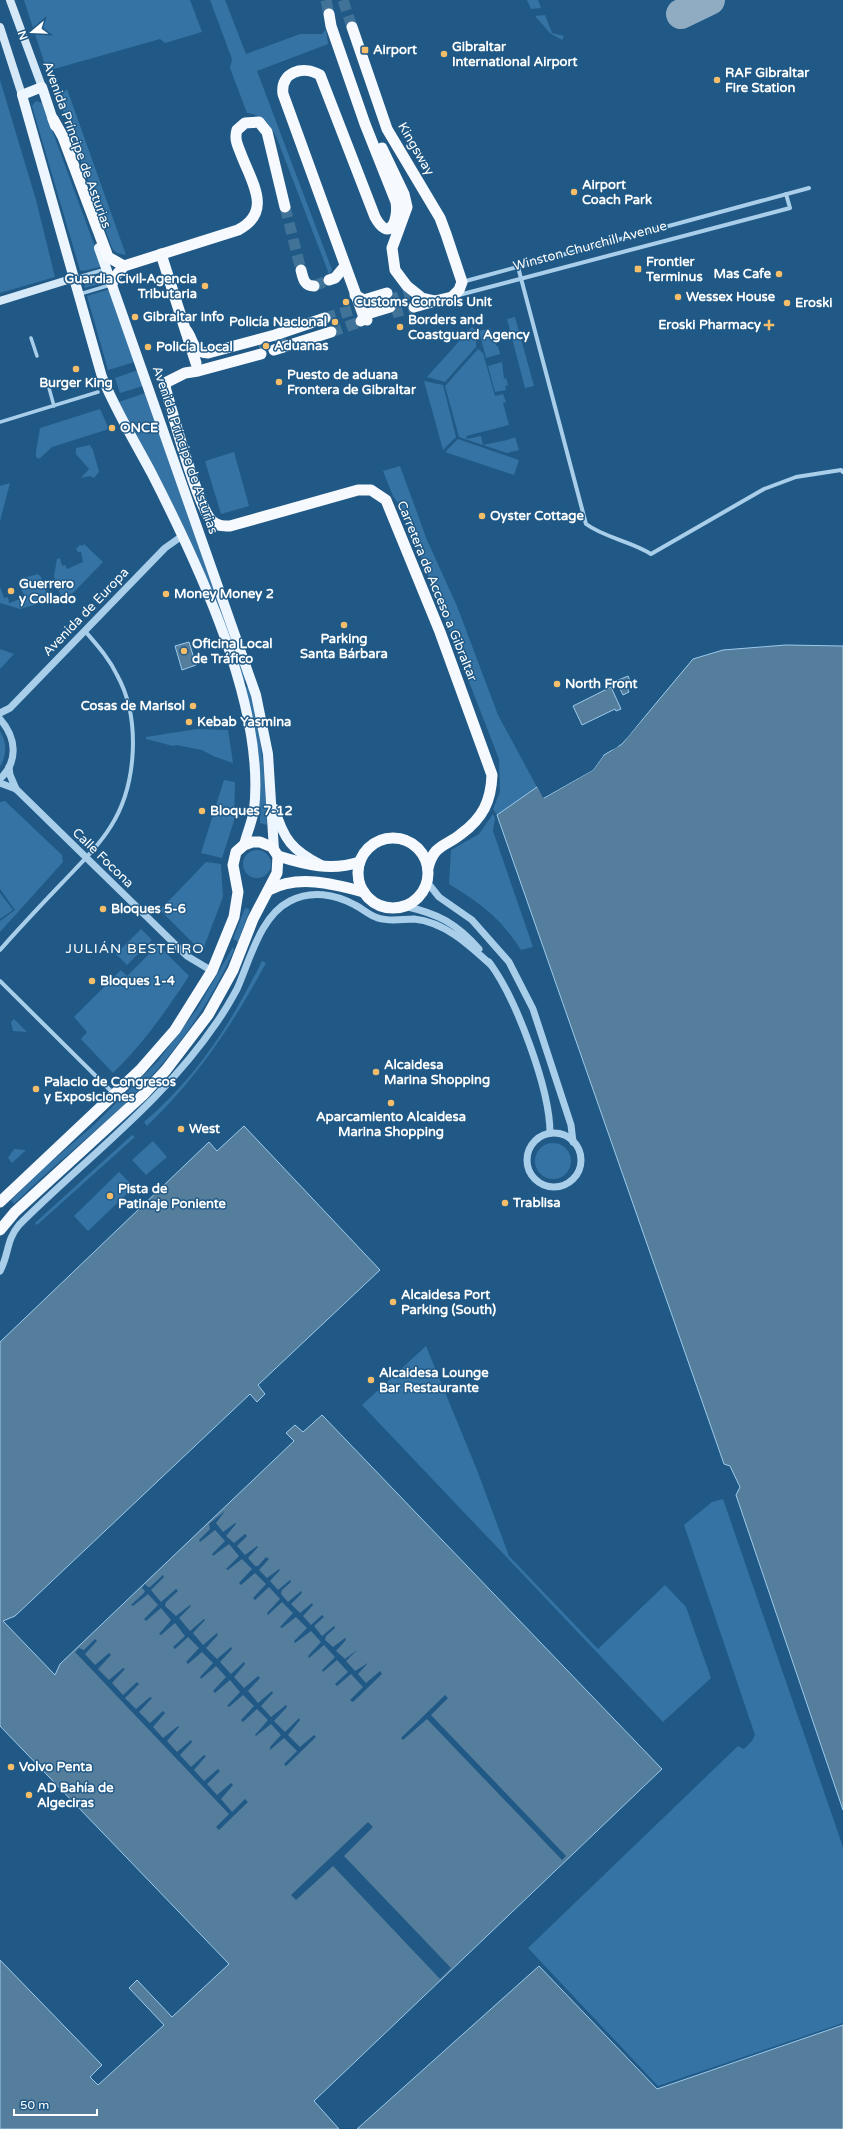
<svg xmlns="http://www.w3.org/2000/svg" width="843" height="2129" font-family="'Varela Round',sans-serif">
	<style>
		.green { fill: #3473a3 }
		.water { fill: #557d9c; stroke: #9dcaeb }
		.pier { fill: #205986 }
		.lines { fill: none; stroke-linecap: round; stroke-linejoin: round }
		.taxiway { stroke: #90acc2; stroke-width: 30 }
		.trunk-tunnel { stroke: #417298; stroke-width: 11; stroke-dasharray: 11 5.5; stroke-linecap: butt }
		.pedestrian { stroke: #a9ceea; stroke-width: 3.5 }
		.minor { stroke: #a9ceea; stroke-width: 4 }
		.tertiary { stroke: #a9ceea; stroke-width: 7 }
		.secondary { stroke: #d5e8f8; stroke-width: 8 }
		.primary { stroke: #edf6fe; stroke-width: 10 }
		.trunk { stroke: #f6fafe; stroke-width: 11 }
		.poi-dot { fill: #f7be6a; stroke: #205986; stroke-width: 1.5 }
		.labels { text-anchor: middle; dominant-baseline: central; stroke-width: 3; stroke-linejoin: round; paint-order: stroke }
		.poi-label { font-size: 13px; font-weight: bold; fill: #fff; stroke: #205986; text-anchor: start }
		.street-label { font-size: 13px; fill: #fff; stroke: #205986 }
		.neighbourhood-label { font-size: 14px; letter-spacing: 1px; fill: #fff; stroke: #205986 }
	</style>
	<rect width="100%" height="100%" fill="#205986"/>
	<g class="green">
		<path d="M24,0H190L202,32L165,43L160,39L47,71Z"/>
		<path d="M210,0H225L246,54L300,34H322L326,29L328,44L257,71L331,267L332,270L329,274L276,136C268,122 263,115 247,113L230,68L232,59Z"/>
		<path d="M527,0H538L541,8L531,9Z"/>
		<path d="M545,15L552,33L564,36L562,40L550,33L535,16Z"/>
		<path d="M0,80L36,200L55,277L0,293Z"/>
		<path d="M67,89L126,255L117,253L112,248L60,103V97Z"/>
		<path d="M36,101L42,103L101,263L100,267L83,271L80,270L32,106Z"/>
		<path d="M103,277L107,282L84,288L86,282Z"/>
		<path d="M110,289L135,362L108,370L87,296Z"/>
		<path d="M515,317L534,386L525,388L507,319Z"/>
		<path d="M472,327L476,331V347L445,382L427,377Z"/>
		<path d="M490,328L491,332L494,331L496,346H498L500,354L486,358L479,331Z"/>
		<path d="M478,349L483,353L495,396L503,394L506,402L503,403L509,425L466,436L467,439L481,436L483,445L507,440L515,437L519,450L507,453L459,437L445,386Z"/>
		<path d="M502,362L504,379L506,378L508,385L505,386L506,390L495,392L488,366Z"/>
		<path d="M138,370L143,386L120,393L115,378Z"/>
		<path d="M424,381L443,385L456,437L443,450Z"/>
		<path d="M145,393L247,681H244L182,523L119,402Z"/>
		<path d="M100,409L109,429L52,447L39,459L36,457V452L40,428Z"/>
		<path d="M458,439L519,460L514,475L445,452Z"/>
		<path d="M90,445L93,450L99,472L94,478L90,476L81,478L89,469L76,454V448Z"/>
		<path d="M234,452L249,506L221,514L205,461Z"/>
		<path d="M400,466L427,540L457,606L498,715L537,787L497,815L493,809L500,792L499,759L402,509L393,496L383,471Z"/>
		<path d="M10,483L0,521V486Z"/>
		<path d="M84,544L103,562L73,593L61,597L54,576L57,559L60,558L62,566L65,565L67,569L83,562L81,552H78L76,549L80,545L82,546Z"/>
		<path d="M38,574L41,577L49,601L20,609L0,603V587L4,598L8,597L9,603L25,597L18,582L22,577L24,578Z"/>
		<path d="M0,649L14,654L0,669Z"/>
		<path d="M249,686C261,732 266,777 267,825L260,823L259,779L245,688Z"/>
		<path d="M197,729L228,730L233,763L213,756L202,750L176,745L173,746L146,739V737Z"/>
		<path d="M0,731C7,743 7,754 0,767Z"/>
		<path d="M224,780L235,782L234,821L222,858L201,853Z"/>
		<path d="M5,801L62,855L63,862L0,932V921L15,910L0,889V802Z"/>
		<path d="M493,814L495,818L493,831L533,947L521,950C500,917 481,904 449,884L451,850L479,834Z"/>
		<circle cx="257" cy="864" r="14"/>
		<path d="M206,862L221,864L223,897L202,952L160,910Z"/>
		<path d="M0,893L13,910L0,919Z"/>
		<path d="M245,908L249,909V912L238,942L233,939Z"/>
		<path d="M141,929L152,940L127,965L116,954Z"/>
		<path d="M158,945L189,976C166,1011 143,1044 113,1073L81,1039L87,1032L74,1017L121,970L127,976Z"/>
		<path d="M233,947L234,950C210,1005 175,1053 133,1096C95,1133 52,1166 14,1204L11,1200L45,1167L95,1124L158,1061L197,1009Z"/>
		<path d="M262,961L266,963C234,1023 197,1078 147,1126L144,1122C198,1076 231,1023 262,961Z"/>
		<path d="M14,1019L27,1032L13,1031L11,1022Z"/>
		<path d="M132,1135L135,1137L37,1225L35,1223Z"/>
		<path d="M153,1141L167,1157L146,1175L132,1160Z"/>
		<circle cx="553" cy="1161" r="18"/>
		<path d="M14,1149L26,1150L12,1163L8,1158Z"/>
		<path d="M119,1172L134,1187L88,1231L74,1216Z"/>
		<path d="M426,1346L477,1470L509,1556L598,1649L665,1585L686,1607L711,1678L663,1722L362,1405Z"/>
		<path d="M723,1499L843,1847V2023L658,2086L528,1948L738,1746L744,1749L752,1741L755,1735L684,1525L712,1502Z"/>
	</g>
	<g class="water">
		<path d="M189,642L196,665L182,670L175,646Z"/>
		<path d="M786,645L843,646V1810L736,1495L740,1487L730,1466L724,1464L497,815L537,787L544,798L593,770L604,755L622,744L693,659L723,650Z"/>
		<path d="M628,676L632,685L627,687L629,692L623,695L616,681Z"/>
		<path d="M611,687L621,709L616,711L615,709L582,725L573,706Z"/>
		<path d="M244,1126L380,1270L258,1385L265,1394L257,1402L250,1394L15,1616L3,1621L55,1675L60,1664L294,1441L286,1433L295,1425L303,1432L322,1415L662,1769L314,2101L339,2129H0V1960L102,2065L90,2077L98,2085L164,2025L129,1988L137,1980L172,2017L229,1964L0,1726V1342L209,1142L217,1151Z"/>
		<path d="M539,1966L657,2089L843,2025V2129H357Z"/>
	</g>
	<g class="pier">
		<path d="M691,658L627,738L616,748L607,752L606,751L615,747L626,737Z"/>
		<path d="M602,755L603,756L593,770L543,798L537,787L538,786L544,795L592,768Z"/>
		<path d="M225,1511L216,1523L223,1532L235,1523L236,1524L226,1536L234,1543L245,1534L247,1536L237,1546L245,1555L257,1546L258,1547L248,1558L255,1566H258L266,1557L269,1559L259,1570L267,1578L279,1569L280,1570L270,1581L278,1590L290,1580L291,1582L282,1590L281,1594L288,1602L301,1591L302,1593L291,1604L300,1613L312,1603L313,1605L303,1616L311,1625L322,1615L324,1617L314,1626L322,1636L334,1626L335,1628L326,1636L325,1640L333,1647L345,1638L346,1640L336,1651L345,1659L357,1650L346,1661L355,1671L368,1663L358,1674L366,1683L380,1671L382,1674L353,1702L350,1700L363,1687L351,1674L337,1686L335,1684L348,1672L337,1660L323,1672L322,1670L335,1657L324,1645L309,1658L308,1656L321,1642L311,1631L295,1643L294,1641L307,1628L296,1617L282,1628L280,1627L293,1613L282,1602L268,1615L267,1613L280,1599L269,1587L255,1600L253,1598L266,1584L255,1573L241,1585L239,1583L252,1569L242,1559L228,1570L226,1569L239,1556L229,1544L213,1556L212,1554L225,1541L215,1530L200,1542L199,1540L210,1529L209,1524Z"/>
		<path d="M163,1575L164,1577L151,1590L161,1602L176,1589L178,1591L166,1602L165,1606L176,1616L190,1605L191,1606L179,1618L190,1631L204,1619L205,1620L193,1633L203,1645L217,1633L218,1635L206,1648L217,1659L231,1647L232,1649L220,1662L231,1674L244,1662L245,1664L234,1677L244,1688L258,1676L260,1678L248,1691L258,1703L272,1691L273,1693L261,1706L271,1717L286,1705L287,1707L274,1721L285,1732L299,1718L300,1720L288,1735L300,1747L314,1735L316,1737L286,1766L284,1764L297,1751L284,1738L270,1750V1747L281,1735L271,1724L256,1736L255,1735L268,1720L257,1709L243,1722L241,1720L254,1706L243,1695L229,1707L227,1706L240,1692L230,1680L215,1693L213,1691L226,1677L216,1666L201,1679L200,1677L213,1663L202,1652L188,1664L186,1662L199,1648L188,1637L175,1649L173,1647L185,1636L175,1623L161,1635L159,1634L171,1620L161,1608L146,1621L144,1619L158,1605L148,1594L133,1606L131,1605L144,1593L145,1591L142,1588L145,1584L148,1587H150Z"/>
		<path d="M95,1639L97,1641L85,1654L95,1665L109,1653L111,1655L98,1669L109,1680L123,1668L125,1669L112,1683L123,1695L137,1682L139,1684L125,1698L136,1709L150,1697L152,1698L139,1712L150,1723L163,1711L165,1713L153,1727L163,1738L178,1726L179,1727L167,1741L177,1752L191,1740L192,1742L180,1755L191,1767L204,1755L206,1756L194,1770L204,1781L218,1769L220,1771L207,1784L217,1795L231,1783L233,1785L221,1799L232,1812L245,1799L248,1802L219,1830L216,1827L229,1814L75,1652L79,1648L84,1650Z"/>
		<path d="M445,1695L448,1698L431,1715L566,1856L562,1860L427,1719L403,1740L401,1738Z"/>
		<path d="M368,1822L373,1827L344,1856L451,1968L440,1979L333,1866L296,1900L291,1895Z"/>
	</g>
	<g class="lines">
		<path class="taxiway" d="M681,14L710,0"/>
		<g class="trunk-tunnel">
			<path d="M326,0L329,14"/>
			<path d="M343,0L352,27"/>
			<path d="M285,207L301,270"/>
			<path d="M314,286L329,280"/>
			<path d="M388,300L409,294"/>
			<path d="M392,313L414,307"/>
			<path d="M325,318L356,309"/>
			<path d="M331,332L360,322"/>
			<path d="M259,347L272,344H290"/>
		</g>
		<g class="pedestrian">
			<path d="M75,278L106,269"/>
			<path d="M80,294L110,285"/>
			<path d="M31,338L37,356"/>
			<path d="M49,388L54,406"/>
			<path d="M0,422L98,392"/>
		</g>
		<g class="minor">
			<path d="M518,267L586,524C605,538 631,541 651,554L764,489L796,477L841,470L843,472"/>
			<path d="M462,282L809,188"/>
			<path d="M459,295L790,208L786,194"/>
			<path d="M0,950C20,927 41,905 62,883C79,865 98,847 111,826C137,785 141,718 117,675C109,658 97,645 85,631"/>
			<path d="M0,981L113,1093"/>
		</g>
		<g class="tertiary">
			<path d="M0,713L10,708L165,548L182,536"/>
			<path d="M0,719C16,737 19,761 0,779"/>
			<path d="M9,767L10,775L16,789"/>
			<path d="M0,783L16,789L187,956L212,971"/>
			<path d="M427,882L439,897L472,920L509,962L533,1009L571,1125L573,1142"/>
			<path d="M404,906C439,914 456,923 479,949"/>
			<path d="M489,962C516,998 550,1089 550,1133"/>
			<circle cx="554" cy="1160" r="27"/>
			<path d="M0,1271C9,1255 6,1240 19,1225C87,1157 162,1103 217,1022C224,1012 231,1000 237,989C250,960 260,916 290,901C311,890 335,894 355,905C363,909 370,916 378,918C390,922 402,919 414,919C445,922 469,945 491,965"/>
		</g>
		<g class="secondary">
			<path d="M10,0L42,87"/>
			<path d="M0,27L22,95"/>
			<path d="M0,301L74,278"/>
		</g>
		<g class="primary">
			<path d="M55,126L42,87L22,95L102,377C116,411 135,442 152,474C198,564 266,707 254,810C252,822 247,833 244,845"/>
			<path d="M99,248L256,695L268,754L274,850"/>
			<path d="M275,809C283,839 293,851 321,865"/>
		</g>
		<g class="trunk">
			<path d="M329,14L331,26L365,124L396,202C399,221 389,243 375,217L320,75C303,65 280,72 283,94L364,317L367,320"/>
			<path d="M352,27L387,129L440,218L446,234L462,282L459,290L452,297L435,301L422,298L407,286L395,270L392,248L407,207L404,194L382,148"/>
			<path d="M53,119L63,137L108,257L124,266"/>
			<path d="M161,254L196,363"/>
			<path d="M301,270C303,278 304,286 314,286"/>
			<path d="M329,280L335,278L345,266"/>
			<path d="M112,284L114,278L124,266L238,230C273,212 252,183 241,154C238,146 234,139 237,130L245,123L259,122L267,132L285,207"/>
			<path d="M355,295L364,300L387,293"/>
			<path d="M414,307L435,301"/>
			<path d="M361,321L367,314L390,307"/>
			<path d="M186,330C194,340 192,353 208,353L275,335L325,318"/>
			<path d="M274,350L331,332"/>
			<path d="M261,354L198,371L185,373L167,382L165,387C172,411 198,508 212,521C217,526 223,526 230,526L358,490H371L386,500L440,632L492,775C491,801 483,818 461,834C445,847 434,844 428,868"/>
			<circle cx="393" cy="873" r="35"/>
			<path d="M278,856C307,865 331,871 360,862"/>
			<path d="M269,890C298,874 334,884 364,892"/>
			<path d="M0,1202L140,1070L175,1030L212,971L234,917L238,892L233,865L236,852L244,845L252,842H260L272,847L278,856L277,873L253,919L233,970L208,1015L166,1070L143,1095L15,1212L0,1230"/>
		</g>
	</g>
	<g class="poi-dot">
		<rect x="361" y="46" width="8" height="8" rx="2"/>
		<circle cx="444" cy="54" r="4"/>
		<circle cx="717" cy="80" r="4"/>
		<circle cx="574" cy="192" r="4"/>
		<rect x="634" y="265" width="8" height="8" rx="2"/>
		<circle cx="779" cy="274" r="4"/>
		<circle cx="205" cy="286" r="4"/>
		<circle cx="678" cy="297" r="4"/>
		<circle cx="346" cy="302" r="4"/>
		<circle cx="787" cy="303" r="4"/>
		<circle cx="135" cy="317" r="4"/>
		<circle cx="335" cy="322" r="4"/>
		<path d="M767 319h4v4h4v4h-4v4h-4v-4h-4v-4h4z"/>
		<circle cx="400" cy="327" r="4"/>
		<circle cx="266" cy="346" r="4"/>
		<circle cx="148" cy="347" r="4"/>
		<circle cx="76" cy="369" r="4"/>
		<circle cx="279" cy="382" r="4"/>
		<circle cx="112" cy="428" r="4"/>
		<circle cx="482" cy="516" r="4"/>
		<circle cx="11" cy="591" r="4"/>
		<circle cx="166" cy="594" r="4"/>
		<circle cx="344" cy="625" r="4"/>
		<circle cx="184" cy="651" r="4"/>
		<circle cx="557" cy="684" r="4"/>
		<circle cx="193" cy="706" r="4"/>
		<circle cx="189" cy="722" r="4"/>
		<circle cx="202" cy="811" r="4"/>
		<circle cx="103" cy="909" r="4"/>
		<circle cx="92" cy="981" r="4"/>
		<circle cx="376" cy="1072" r="4"/>
		<circle cx="36" cy="1089" r="4"/>
		<circle cx="391" cy="1103" r="4"/>
		<circle cx="181" cy="1129" r="4"/>
		<circle cx="110" cy="1196" r="4"/>
		<circle cx="505" cy="1203" r="4"/>
		<circle cx="393" cy="1302" r="4"/>
		<circle cx="371" cy="1380" r="4"/>
		<circle cx="11" cy="1767" r="4"/>
		<circle cx="29" cy="1795" r="4"/>
	</g>
	<g class="labels">
		<g class="poi-label">
			<text x="452" y="47">Gibraltar<tspan x="452" dy="15">International Airport</tspan></text>
			<text x="373" y="50">Airport</text>
			<text x="725" y="73">RAF Gibraltar<tspan x="725" dy="15">Fire Station</tspan></text>
			<text x="582" y="185">Airport<tspan x="582" dy="15">Coach Park</tspan></text>
			<text x="646" y="262">Frontier<tspan x="646" dy="15">Terminus</tspan></text>
			<text x="771" y="274" text-anchor="end">Mas Cafe</text>
			<text x="197" y="279" text-anchor="end">Guardia Civil-Agencia<tspan x="197" dy="15">Tributaria</tspan></text>
			<text x="686" y="297">Wessex House</text>
			<text x="354" y="302">Customs Controls Unit</text>
			<text x="795" y="303">Eroski</text>
			<text x="143" y="317">Gibraltar Info</text>
			<text x="408" y="320">Borders and<tspan x="408" dy="15">Coastguard Agency</tspan></text>
			<text x="327" y="322" text-anchor="end">Policía Nacional</text>
			<text x="761" y="325" text-anchor="end">Eroski Pharmacy</text>
			<text x="274" y="346">Aduanas</text>
			<text x="156" y="347">Policía Local</text>
			<text x="287" y="375">Puesto de aduana<tspan x="287" dy="15">Frontera de Gibraltar</tspan></text>
			<text x="76" y="383" text-anchor="middle">Burger King</text>
			<text x="120" y="428">ONCE</text>
			<text x="490" y="516">Oyster Cottage</text>
			<text x="19" y="584">Guerrero<tspan x="19" dy="15">y Collado</tspan></text>
			<text x="174" y="594">Money Money 2</text>
			<text x="344" y="639" text-anchor="middle">Parking<tspan x="344" dy="15">Santa Bárbara</tspan></text>
			<text x="192" y="644">Oficina Local<tspan x="192" dy="15">de Tráfico</tspan></text>
			<text x="565" y="684">North Front</text>
			<text x="185" y="706" text-anchor="end">Cosas de Marisol</text>
			<text x="197" y="722">Kebab Yasmina</text>
			<text x="210" y="811">Bloques 7-12</text>
			<text x="111" y="909">Bloques 5-6</text>
			<text x="100" y="981">Bloques 1-4</text>
			<text x="384" y="1065">Alcaidesa<tspan x="384" dy="15">Marina Shopping</tspan></text>
			<text x="44" y="1082">Palacio de Congresos<tspan x="44" dy="15">y Exposiciones</tspan></text>
			<text x="391" y="1117" text-anchor="middle">Aparcamiento Alcaidesa<tspan x="391" dy="15">Marina Shopping</tspan></text>
			<text x="189" y="1129">West</text>
			<text x="118" y="1189">Pista de<tspan x="118" dy="15">Patinaje Poniente</tspan></text>
			<text x="513" y="1203">Trablisa</text>
			<text x="401" y="1295">Alcaidesa Port<tspan x="401" dy="15">Parking (South)</tspan></text>
			<text x="379" y="1373">Alcaidesa Lounge<tspan x="379" dy="15">Bar Restaurante</tspan></text>
			<text x="19" y="1767">Volvo Penta</text>
			<text x="37" y="1788">AD Bahía de<tspan x="37" dy="15">Algeciras</tspan></text>
		</g>
		<g class="street-label">
			<text transform="translate(77 145) rotate(70)">Avenida Príncipe de Asturias</text>
			<text transform="translate(416 149) rotate(60)">Kingsway</text>
			<text transform="translate(590 246) rotate(-15)">Winston Churchill Avenue</text>
			<text transform="translate(185 450) rotate(71)">Avenida Príncipe de Asturias</text>
			<text transform="translate(437 591) rotate(68)">Carretera de Acceso a Gibraltar</text>
			<text transform="translate(86 612) rotate(-46)">Avenida de Europa</text>
			<text transform="translate(103 858) rotate(44)">Calle Focona</text>
		</g>
		<g class="neighbourhood-label">
			<text x="135" y="948">JULIÁN BESTEIRO</text>
		</g>
	</g>
	<g transform="translate(32 32) rotate(251)" stroke="#205986" stroke-width="3" paint-order="stroke">
	<path d="M0-3L7 15L0 10L-7 15Z" fill="#ffffff"/>
	<text y="-6" font-size="11" font-weight="bold" text-anchor="middle" fill="#ffffff">N</text>
	</g>
	<path d="M14 2109v6h83v-6" fill="none" stroke="#ffffff" stroke-width="2"/>
	<text x="20" y="2109" font-size="12" fill="#ffffff" stroke="#205986" stroke-width="3" paint-order="stroke">50 m</text>
</svg>
